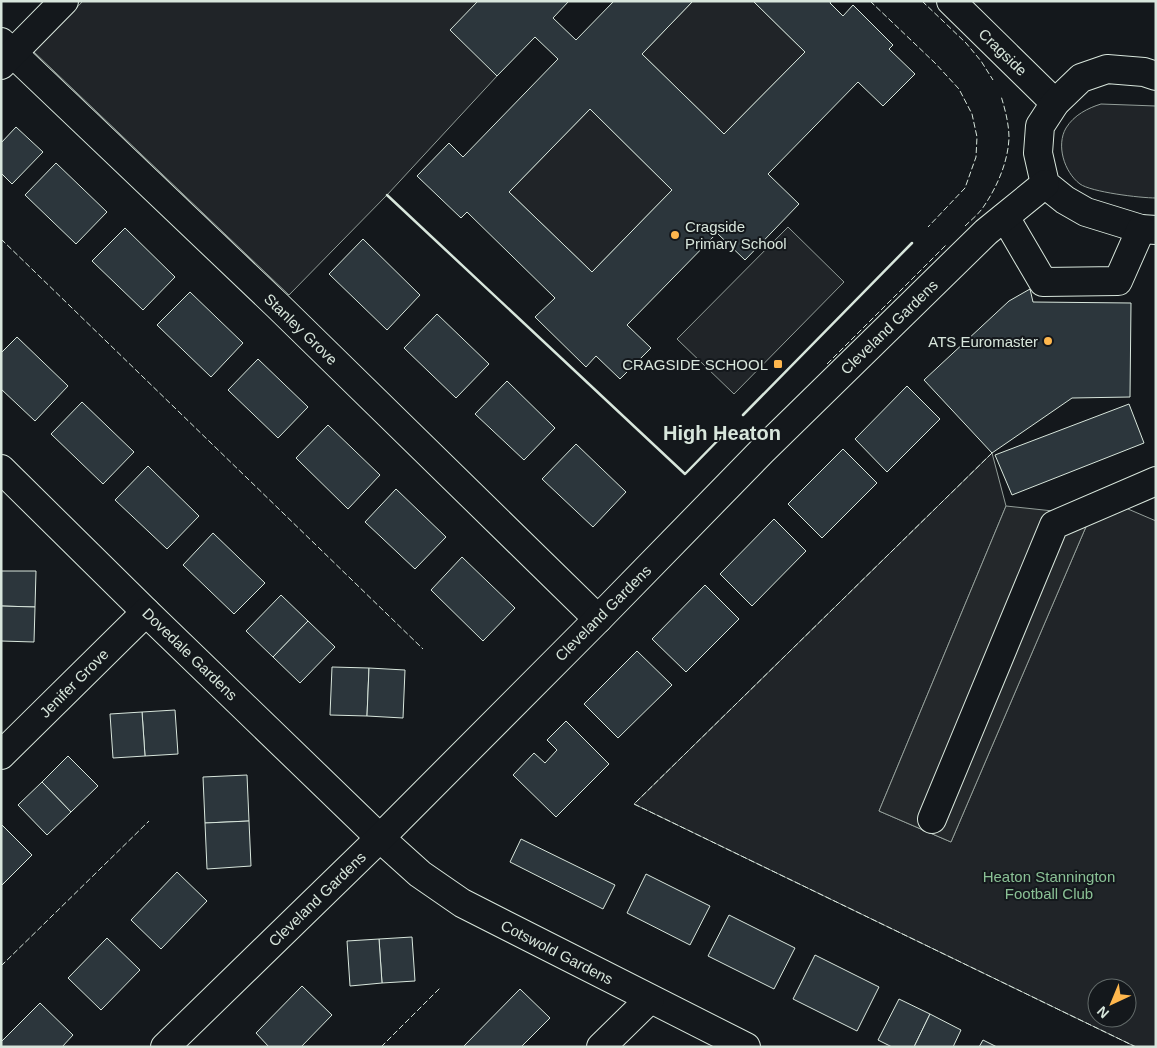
<svg xmlns="http://www.w3.org/2000/svg" width="1157" height="1048" font-family="Helvetica,sans-serif">
	<style>
		.green { fill: #202428; stroke: #939e99; fill-rule: evenodd }
		.parking { fill: #24282b; stroke: #939e99 }
		.building { fill: #2c363c; stroke: #d8e6dc; fill-rule: evenodd }
		.lines { fill: none; stroke-linecap: round; stroke-linejoin: round }
		.minor-casing { stroke: #d8e6dc; stroke-width: 30 }
		.minor { stroke: #14181c; stroke-width: 28 }
		.fence { stroke: #d8e6dc; stroke-width: 1; stroke-dasharray: 6 2.5; stroke-linecap: butt }
		.wall { stroke: #d8e6dc; stroke-width: 2.5 }
		.poi-dot { fill: #ffb74d; stroke: #14181c; stroke-width: 2 }
		.labels { text-anchor: middle; dominant-baseline: central; stroke-width: 4; stroke-linejoin: round; paint-order: stroke }
		.street-label { font-size: 15px; fill: #d8e6dc; stroke: #14181c }
		.poi-label { font-size: 15px; fill: #d8e6dc; stroke: #14181c; text-anchor: end }
		.park-label { font-size: 15px; fill: #8ac095; stroke: #14181c }
		.district-label { font-size: 20px; font-weight: bold; fill: #d8e6dc; stroke: #14181c }
	</style>
	<rect width="100%" height="100%" fill="#14181c"/>
	<g class="green">
		<path d="M83,1H478L497,76L387,195L289,295L34,52Z"/>
		<path d="M693,1H753L805,52L724,134L642,54Z"/>
		<path d="M1101,104L1156,106V198C1140,198 1091,192 1080,184C1064,172 1056,145 1066,128C1074,115 1088,108 1101,104Z"/>
		<path d="M590,109L672,190L592,272L509,192Z"/>
		<path d="M788,227L844,282L734,394L677,339Z"/>
		<path d="M992,453L1006,506L879,811L951,842L1091,515L1114,503L1156,521V1047H1136L634,804ZM1097,988H1127V1018H1097Z"/>
	</g>
	<path class="parking" d="M1006,506L1091,515L951,842L879,811Z"/>
	<g class="building">
		<path d="M478,1H569L553,18L576,40L614,1H693L642,54L724,134L805,52L753,1H831L830,3L843,16L853,5L893,45L889,49L915,74L883,106L858,82L768,174L799,204L745,260L717,233L627,325L651,348L620,379L596,356L586,367L535,317L555,298L467,212L461,218L417,176L449,143L463,157L558,59L535,37L497,76L450,30ZM590,109L672,190L592,272L509,192Z"/>
		<path d="M16,127L43,152L12,184L1,173V143Z"/>
		<path d="M56,163L107,212L76,244L25,195Z"/>
		<path d="M125,228L175,277L143,310L92,261Z"/>
		<path d="M363,239L420,295L387,330L329,274Z"/>
		<path d="M1030,289L1033,302L1131,303L1130,397L1072,398L992,453L924,380L1009,301Z"/>
		<path d="M190,292L243,343L211,377L157,325Z"/>
		<path d="M437,314L489,364L456,398L404,348Z"/>
		<path d="M17,337L68,386L35,421L1,389V353Z"/>
		<path d="M258,359L308,407L278,438L228,390Z"/>
		<path d="M507,381L555,428L524,460L475,414Z"/>
		<path d="M907,386L940,419L887,472L855,439Z"/>
		<path d="M82,402L134,452L103,484L51,434Z"/>
		<path d="M1129,404L1144,443L1012,495L995,455Z"/>
		<path d="M328,425L380,475L348,509L296,458Z"/>
		<path d="M576,444L626,492L593,527L542,479Z"/>
		<path d="M843,449L877,483L822,538L788,504Z"/>
		<path d="M148,466L199,516L167,549L115,500Z"/>
		<path d="M396,489L446,537L415,569L365,522Z"/>
		<path d="M774,519L806,551L752,606L720,574Z"/>
		<path d="M213,533L265,583L234,614L183,565Z"/>
		<path d="M462,557L515,608L483,641L431,590Z"/>
		<path d="M1,571H36L35,607L1,606Z"/>
		<path d="M705,585L739,619L686,672L652,639Z"/>
		<path d="M281,595L308,621L273,657L246,631Z"/>
		<path d="M1,606L35,607L34,642L1,641Z"/>
		<path d="M308,621L335,647L300,683L273,657Z"/>
		<path d="M637,651L672,685L618,738L584,704Z"/>
		<path d="M332,667L369,668L367,716L330,715Z"/>
		<path d="M369,668L405,670L403,718L367,716Z"/>
		<path d="M175,710L178,754L145,756L142,712Z"/>
		<path d="M142,712L145,756L113,758L110,714Z"/>
		<path d="M566,721L609,764L556,817L513,775L534,753L545,763L557,750L547,740Z"/>
		<path d="M68,756L98,786L71,812L42,782Z"/>
		<path d="M247,775L249,821L205,823L203,777Z"/>
		<path d="M42,782L71,812L47,835L18,805Z"/>
		<path d="M249,821L251,866L207,869L205,823Z"/>
		<path d="M1,824L32,855L1,886Z"/>
		<path d="M521,839L615,885L603,909L510,862Z"/>
		<path d="M177,872L207,901L161,949L131,920Z"/>
		<path d="M646,874L710,906L690,945L627,913Z"/>
		<path d="M729,915L795,948L774,989L708,956Z"/>
		<path d="M412,937L415,981L382,983L379,939Z"/>
		<path d="M107,938L140,970L101,1010L68,978Z"/>
		<path d="M379,939L382,983L350,986L347,941Z"/>
		<path d="M815,955L879,987L857,1031L793,999Z"/>
		<path d="M302,986L332,1015L301,1047H269L256,1033Z"/>
		<path d="M520,989L550,1018L521,1047H463Z"/>
		<path d="M899,999L930,1014L914,1047H892L878,1040Z"/>
		<path d="M40,1003L73,1035L62,1047H1V1042Z"/>
		<path d="M930,1014L961,1030L953,1047H914Z"/>
		<path d="M983,1040L997,1047H979Z"/>
	</g>
	<g class="lines">
		<g class="minor-casing">
			<g id="minor">
				<path d="M951,1L1055,103"/>
				<path d="M1,42L278,306L598,619"/>
				<path d="M1,65L64,1"/>
				<path d="M1156,76L1144,72L1107,69L1081,78L1055,103L1040,126L1038,153L1045,184L1065,200L1086,212L1141,229L1156,230"/>
				<path d="M1005,217L1043,282L1118,281L1141,229"/>
				<path d="M1,469L146,612L380,838L420,874L462,903L746,1047"/>
				<path d="M1,755L146,612"/>
				<path d="M932,819L1054,525L1156,481"/>
				<path d="M165,1047L380,838L598,619L762,451L986,232L1045,184"/>
				<path d="M601,1047L650,999"/>
			</g>
		</g>
		<use href="#minor" class="minor"/>
		<g class="fence">
			<path d="M870,1L935,63L959,89L972,114L977,137L976,157L965,188L928,227"/>
			<path d="M922,1L966,43L981,61L993,80"/>
			<path d="M965,226C971,220 979,214 984,206C997,187 1008,162 1009,138C1009,124 1005,109 1001,96"/>
			<path d="M1,239L423,649"/>
			<path d="M827,364L947,244"/>
			<path d="M992,453L634,804L1136,1047"/>
			<path d="M1,966L149,821"/>
			<path d="M381,1047L441,987"/>
		</g>
		<g class="wall">
			<path d="M387,195L685,474L727,431"/>
			<path d="M743,415L912,243"/>
		</g>
	</g>
	<g class="poi-dot">
		<circle cx="675" cy="235" r="5"/>
		<circle cx="1048" cy="341" r="5"/>
		<rect x="773" y="359" width="10" height="10" rx="2.5"/>
	</g>
	<g class="labels">
		<g class="street-label">
			<text transform="translate(1003 52) rotate(44)">Cragside</text>
			<text transform="translate(889 327) rotate(-44)">Cleveland Gardens</text>
			<text transform="translate(301 329) rotate(44)">Stanley Grove</text>
			<text transform="translate(603 613) rotate(-45)">Cleveland Gardens</text>
			<text transform="translate(190 654) rotate(44)">Dovedale Gardens</text>
			<text transform="translate(74 683) rotate(-45)">Jenifer Grove</text>
			<text transform="translate(317 899) rotate(-44)">Cleveland Gardens</text>
			<text transform="translate(557 952) rotate(27)">Cotswold Gardens</text>
		</g>
		<g class="poi-label">
			<text x="685" y="226" text-anchor="start">Cragside<tspan x="685" dy="17">Primary School</tspan></text>
			<text x="1038" y="341">ATS Euromaster</text>
			<text x="768" y="364">CRAGSIDE SCHOOL</text>
		</g>
		<g class="park-label">
			<text x="1049" y="876">Heaton Stannington<tspan x="1049" dy="17">Football Club</tspan></text>
		</g>
		<g class="district-label">
			<text x="722" y="433">High Heaton</text>
		</g>
	</g>
	<rect width="1157" height="1048" fill="none" stroke="#d8e6dc" stroke-width="5"/>
	<g transform="translate(1112 1003) rotate(224)"><circle r="24" fill="#14181c" stroke="#626a69"/>
	<path d="M0-4L9 19L0 12L-9 19Z" fill="#ffb74d"/>
	<text y="-8" font-size="14" font-weight="bold" text-anchor="middle" fill="#d8e6dc">N</text>
	</g>
</svg>
